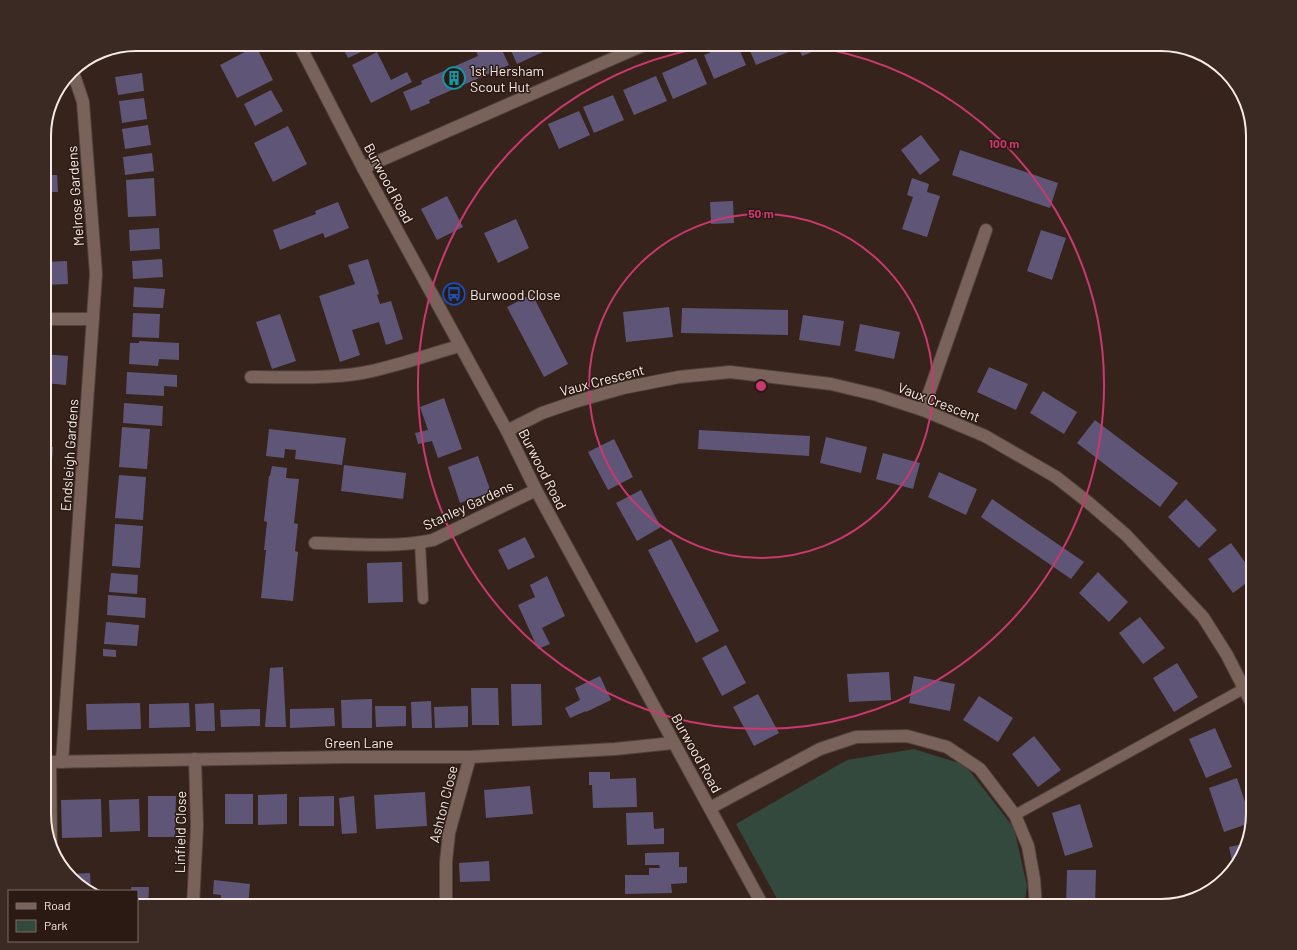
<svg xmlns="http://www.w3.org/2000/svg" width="1297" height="950" font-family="Barlow,sans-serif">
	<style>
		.green { fill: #34493d }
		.building { fill: #5f5677 }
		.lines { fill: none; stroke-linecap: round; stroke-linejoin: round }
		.lane-casing { stroke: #51413c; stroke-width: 12 }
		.street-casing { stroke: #51413c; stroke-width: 14 }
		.secondary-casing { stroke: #51413c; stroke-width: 14 }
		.lane { stroke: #78625a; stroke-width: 10 }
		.street { stroke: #78625a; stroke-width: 12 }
		.secondary { stroke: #78625a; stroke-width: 12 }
		.ring { fill: none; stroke: #ca3870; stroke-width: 2 }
		.labels { text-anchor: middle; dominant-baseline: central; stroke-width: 3; stroke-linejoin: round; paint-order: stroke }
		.poi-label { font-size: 14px; fill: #f7eae5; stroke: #2b1913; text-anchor: start }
		.street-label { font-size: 14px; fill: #f7eae5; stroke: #2b1913 }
		.rim { fill: none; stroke: #f7eae5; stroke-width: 2 }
		.centre { fill: #ca3870; stroke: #2b1913; stroke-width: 2 }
		.ring-label { font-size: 12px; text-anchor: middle; font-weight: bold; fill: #ca3870; stroke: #2b1913; stroke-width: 3; stroke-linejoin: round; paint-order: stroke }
	</style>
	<rect width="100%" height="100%" fill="#35231c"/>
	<path class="green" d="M914,749L965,765L1014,828L1027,886L1024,906H781L736,824L847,760Z"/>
	<g class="building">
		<path d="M136,44H144L114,55L112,49Z"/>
		<path d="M341,44H373L374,46L348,58Z"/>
		<path d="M494,44H499L509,65L429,100L430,103L411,111L403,92L422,84L421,81L478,56L476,51Z"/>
		<path d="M508,44H545L547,50L517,64Z"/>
		<path d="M730,44H737L746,65L714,79L704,55Z"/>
		<path d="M747,44H788L791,51L756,65Z"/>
		<path d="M797,44H814L817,50L802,56Z"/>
		<path d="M256,46L273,80L237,98L220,65Z"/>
		<path d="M377,52L391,80L407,72L412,82L371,103L352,65Z"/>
		<path d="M696,58L707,84L673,99L662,73Z"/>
		<path d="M142,73L144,91L118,95L115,77Z"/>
		<path d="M656,76L667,101L634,115L623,90Z"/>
		<path d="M271,90L283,111L255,126L244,104Z"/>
		<path d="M613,95L624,120L594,133L583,107Z"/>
		<path d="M53,97L54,119H47Z"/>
		<path d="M144,98L147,119L122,123L119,101Z"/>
		<path d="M579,111L590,135L559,149L548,124Z"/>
		<path d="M148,125L151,145L125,149L122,129Z"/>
		<path d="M288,126L307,164L273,182L254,143Z"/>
		<path d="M921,135L940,160L920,175L901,150Z"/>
		<path d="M960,150L1058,183L1050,208L952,175Z"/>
		<path d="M152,153L154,171L125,175L123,157Z"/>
		<path d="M44,175H57L58,192H44Z"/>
		<path d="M154,178L156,216L128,217L126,180Z"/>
		<path d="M912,178L929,184L927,192L940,196L927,237L902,229L913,197L907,195Z"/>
		<path d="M447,196L463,227L437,240L421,209Z"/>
		<path d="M733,201L734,223L711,224L710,202Z"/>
		<path d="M338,202L349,228L325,238L323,233L280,250L273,230L316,214L315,211Z"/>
		<path d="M516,219L529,248L498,263L484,233Z"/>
		<path d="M159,228L160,249L130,251L129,230Z"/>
		<path d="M1041,230L1066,238L1052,280L1027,271Z"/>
		<path d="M162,259L163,277L133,279L132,261Z"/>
		<path d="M368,259L379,294L377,295L380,304L391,301L403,339L386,345L379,322L352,330L360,355L340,362L319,296L355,284L348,265Z"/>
		<path d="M67,261L68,284L44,285V262Z"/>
		<path d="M134,287L165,289L163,308L133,307Z"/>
		<path d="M532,294L568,364L544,377L507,307Z"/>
		<path d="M669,307L673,337L626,342L623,312Z"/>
		<path d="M682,308L788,310V335L681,333Z"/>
		<path d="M133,313L160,314L159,338L132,337Z"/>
		<path d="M280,314L296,361L272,369L256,322Z"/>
		<path d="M803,315L844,321L840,346L799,340Z"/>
		<path d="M860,324L900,332L894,359L855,351Z"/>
		<path d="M139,341L179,343V360L159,359L158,366L129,364L130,343H139Z"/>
		<path d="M44,354L68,356L66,385L44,383Z"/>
		<path d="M989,367L1028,384L1016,410L977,392Z"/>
		<path d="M127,372L177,375V387L164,386V396L126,394Z"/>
		<path d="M1043,391L1077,412L1064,434L1030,413Z"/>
		<path d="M444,398L462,449L438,458L432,441L418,444L415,433L428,430L420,407Z"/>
		<path d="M124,403L163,406L162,426L123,423Z"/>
		<path d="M1095,420L1178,483L1160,507L1077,443Z"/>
		<path d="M122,427L150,429L147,469L119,467Z"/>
		<path d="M269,429L346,438L342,465L295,459L296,450L285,449L284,458L266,456Z"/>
		<path d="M699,430L810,436L809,456L698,449Z"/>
		<path d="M826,437L867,447L861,473L820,463Z"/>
		<path d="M614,439L633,477L608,490L588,452Z"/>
		<path d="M44,446L53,447L50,489L44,488Z"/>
		<path d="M883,453L920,463L913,489L876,479Z"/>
		<path d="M478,456L491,492L460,503L448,467Z"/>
		<path d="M344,465L406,473L403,499L341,491Z"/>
		<path d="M272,466L287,468L286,478L299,479L294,523L298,524L295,551L298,552L293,601L261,598L266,550H264L267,522L264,521L269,476H270Z"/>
		<path d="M939,472L977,489L966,515L928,497Z"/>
		<path d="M119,475L146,477L143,520L115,518Z"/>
		<path d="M641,490L661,527L637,541L616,503Z"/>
		<path d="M44,494L51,495L48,538L44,537Z"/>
		<path d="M992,499L1084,562L1071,579L981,517Z"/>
		<path d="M1186,499L1217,530L1199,548L1168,517Z"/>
		<path d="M115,524L143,526L140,568L112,566Z"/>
		<path d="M525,537L535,557L508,570L498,550Z"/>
		<path d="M671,539L719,631L696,643L648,550Z"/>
		<path d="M1231,543L1253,573V578L1233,593L1208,559Z"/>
		<path d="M402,562L403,602L368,603L367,563Z"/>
		<path d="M1098,572L1128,602L1109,622L1079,593Z"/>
		<path d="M111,573L138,575L137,594L109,592Z"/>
		<path d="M547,576L565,616L542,628L550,644L538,649L518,605L535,597L530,585Z"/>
		<path d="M108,595L146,598L145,618L107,615Z"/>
		<path d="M1253,596V613L1246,600Z"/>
		<path d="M1140,617L1165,648L1143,664L1119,633Z"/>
		<path d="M106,622L139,625L137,646L104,644Z"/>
		<path d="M726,645L746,683L722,696L702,658Z"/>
		<path d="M103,649L116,650V657L103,656Z"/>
		<path d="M1177,663L1198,697L1174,712L1153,678Z"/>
		<path d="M283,667L286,727H265L270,668Z"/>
		<path d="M889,672L891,700L849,702L847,674Z"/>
		<path d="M600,676L611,700L586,712V711L570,718L565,708L580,700L575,688Z"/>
		<path d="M914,676L955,684L950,711L909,703Z"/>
		<path d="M511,684H541L542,725L512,726Z"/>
		<path d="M471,688H498L499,725H472Z"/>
		<path d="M758,694L779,733L754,746L733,707Z"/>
		<path d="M979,696L1013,718L998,742L963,720Z"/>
		<path d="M372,699V728H342L341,700Z"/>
		<path d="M431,701L432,728H412L411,702Z"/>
		<path d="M140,703L141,729L87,730L86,704Z"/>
		<path d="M189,703L190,727L149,728V704Z"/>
		<path d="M214,703L215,731H196L195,704Z"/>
		<path d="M375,706H406V726L376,727Z"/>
		<path d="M468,706V727L435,728L434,707Z"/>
		<path d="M334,708L335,726L290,728V709Z"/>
		<path d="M260,709V726L221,727L220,710Z"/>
		<path d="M1215,728L1232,767L1206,778L1189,739Z"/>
		<path d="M1034,736L1061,770L1038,787L1012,754Z"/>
		<path d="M589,772H610V779L636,778L637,807L593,808L592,785H589Z"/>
		<path d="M1237,778L1251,820L1250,823L1224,832L1209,788Z"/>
		<path d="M530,786L533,814L486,818L484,790Z"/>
		<path d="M425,792L427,826L376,829L374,795Z"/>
		<rect x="225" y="794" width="28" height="30"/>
		<path d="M287,794V824L258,825V795Z"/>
		<path d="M148,796H176L175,837H148Z"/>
		<path d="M334,796V826H299V797Z"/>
		<path d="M354,796L357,833L342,834L339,798Z"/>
		<path d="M101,799L102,837L62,838L61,800Z"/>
		<path d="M139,799L140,831L110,832L109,800Z"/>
		<path d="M1080,804L1093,847L1065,856L1052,813Z"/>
		<path d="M653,812L654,829L664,828V844L627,845L626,813Z"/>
		<path d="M1243,844L1234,870L1229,847Z"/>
		<path d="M679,852V867H687V883L671,884L672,893L625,894V875H649V868H660L659,865H645V853Z"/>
		<path d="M489,861L490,881L460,882L459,863Z"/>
		<path d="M1067,870H1096L1095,906H1066Z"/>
		<path d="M90,873L91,891L80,887L70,874Z"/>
		<path d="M214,880L250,884L248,906H220L221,895L213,894Z"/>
		<path d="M131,887H149L148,906H137V891H131Z"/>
	</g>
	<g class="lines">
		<g class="lane-casing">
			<g id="lane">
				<path d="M420,543L423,599"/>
				<path d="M1015,815L1245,688"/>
			</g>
		</g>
		<g class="street-casing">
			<g id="street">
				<path d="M363,168L646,44"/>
				<path d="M44,319H93"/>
				<path d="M251,377C288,377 325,379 362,373C395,367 427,355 459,346"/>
				<path d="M923,410L986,230"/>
				<path d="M507,431L542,413L574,402L623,388L679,377L730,372L831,384L877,395L923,410L985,436L1056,477L1089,503L1126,535L1203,617L1227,655L1253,706"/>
				<path d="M315,543C353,544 395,548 433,540L536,490"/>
				<path d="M44,762L347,757H470L615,749L673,743"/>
				<path d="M50,762L51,844"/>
				<path d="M62,762L96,274L83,102L75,78L70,74"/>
				<path d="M710,808L820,749L856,737L907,736L947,747L980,769L1015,815L1028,846L1034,879L1036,906"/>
				<path d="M193,906L197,826L195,759"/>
				<path d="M446,906V862L449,833L470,757"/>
			</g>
		</g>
		<g class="secondary-casing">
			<path id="secondary" d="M299,44L363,168L507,431L536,490L763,906"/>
		</g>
		<use href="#lane" class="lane"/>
		<use href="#street" class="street"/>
		<use href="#secondary" class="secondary"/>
	</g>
	<g class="ring">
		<circle cx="761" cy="386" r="172"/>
		<path d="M788 44A343 343 0 1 1 734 44"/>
	</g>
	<defs>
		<g id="building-ring" transform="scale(1.15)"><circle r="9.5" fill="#2b1913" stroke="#0f9aa8" stroke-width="1.5"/><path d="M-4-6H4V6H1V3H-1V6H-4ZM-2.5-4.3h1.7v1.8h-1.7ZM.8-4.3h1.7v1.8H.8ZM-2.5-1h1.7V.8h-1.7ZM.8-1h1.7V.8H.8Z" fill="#0f9aa8"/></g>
		<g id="bus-ring" transform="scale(1.15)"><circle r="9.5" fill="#2b1913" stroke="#1a4fb4" stroke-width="1.5"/><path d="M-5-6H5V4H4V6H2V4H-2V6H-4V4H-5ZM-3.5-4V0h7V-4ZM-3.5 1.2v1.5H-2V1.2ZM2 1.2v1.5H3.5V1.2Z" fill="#1a4fb4"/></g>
	</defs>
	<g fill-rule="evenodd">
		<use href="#building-ring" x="454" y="78"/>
		<use href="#bus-ring" x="454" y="294"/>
	</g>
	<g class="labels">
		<g class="poi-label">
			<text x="470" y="70">1st Hersham<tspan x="470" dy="16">Scout Hut</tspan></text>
			<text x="470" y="294">Burwood Close</text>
		</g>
		<g class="street-label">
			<text transform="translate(389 183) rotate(62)">Burwood Road</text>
			<text transform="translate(75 196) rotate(-94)">Melrose Gardens</text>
			<text transform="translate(602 380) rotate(-15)">Vaux Crescent</text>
			<text transform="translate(939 402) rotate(21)">Vaux Crescent</text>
			<text transform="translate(69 455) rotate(-86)">Endsleigh Gardens</text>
			<text transform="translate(543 469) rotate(63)">Burwood Road</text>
			<text transform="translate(468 505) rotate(-25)">Stanley Gardens</text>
			<text x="359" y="742">Green Lane</text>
			<text transform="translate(697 753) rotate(61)">Burwood Road</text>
			<text transform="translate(443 804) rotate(-76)">Ashton Close</text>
			<text transform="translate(180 832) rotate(-89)">Linfield Close</text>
		</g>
	</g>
	<path d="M0 0H1297V950H0ZM136 51H1161A85 85 0 0 1 1246 136V814A85 85 0 0 1 1161 899H136A85 85 0 0 1 51 814V136A85 85 0 0 1 136 51Z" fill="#3b2a24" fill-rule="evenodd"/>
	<path class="rim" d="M136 51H1161A85 85 0 0 1 1246 136V814A85 85 0 0 1 1161 899H136A85 85 0 0 1 51 814V136A85 85 0 0 1 136 51Z"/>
	<circle cx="761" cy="386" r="6" class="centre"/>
	<g class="ring-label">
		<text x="1004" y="148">100 m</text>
		<text x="761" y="218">50 m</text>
	</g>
	<rect x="8" y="890" width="130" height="52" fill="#2b1913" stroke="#7d6d67"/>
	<rect x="16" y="903" width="20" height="6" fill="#78625a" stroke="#7d6d67"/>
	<text x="44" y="910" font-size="12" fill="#f7eae5">Road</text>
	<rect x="16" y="920" width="20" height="12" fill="#34493d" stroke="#7d6d67"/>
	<text x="44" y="930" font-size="12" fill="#f7eae5">Park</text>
</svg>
